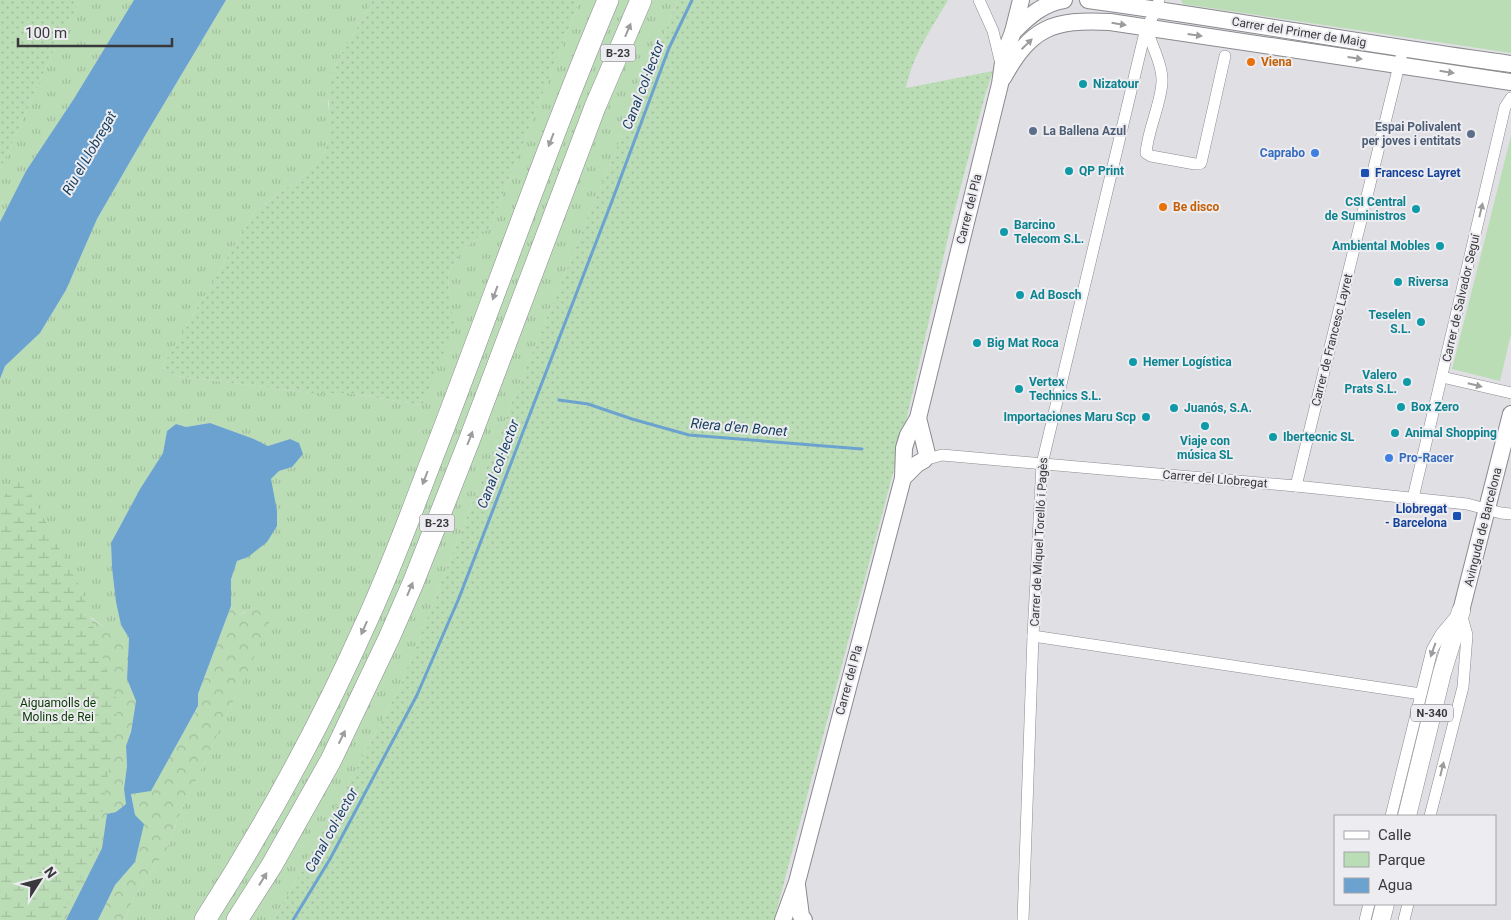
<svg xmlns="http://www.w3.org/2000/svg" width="1511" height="920" font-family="Roboto,sans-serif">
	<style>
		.grass { fill: url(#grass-tufts) }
		.forest { fill: url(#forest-crowns) }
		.wetland { fill: url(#wetland-marsh) }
		.park { fill: #bbddb6 }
		.garden { fill: url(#garden-dots) }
		.water { fill: #6ba2cf }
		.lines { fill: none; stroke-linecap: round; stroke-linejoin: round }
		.stream { stroke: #6ba2cf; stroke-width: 3 }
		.street-casing { stroke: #8a8b8f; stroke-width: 12 }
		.secondary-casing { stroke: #8a8b8f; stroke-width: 18 }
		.primary-casing { stroke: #8a8b8f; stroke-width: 19 }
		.highway-casing { stroke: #8a8b8f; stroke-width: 22 }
		.street { stroke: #fff; stroke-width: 11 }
		.secondary { stroke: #fff; stroke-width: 16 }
		.primary { stroke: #fff; stroke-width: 18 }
		.highway { stroke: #fff; stroke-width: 21 }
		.oneway { fill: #9c9c9d }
		.food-dot { fill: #e8710a; stroke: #ececf1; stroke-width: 2 }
		.culture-dot { fill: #0f9aa8; stroke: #ececf1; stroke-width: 2 }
		.service-dot { fill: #5c6f8a; stroke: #ececf1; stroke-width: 2 }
		.shop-dot { fill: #3f7fe0; stroke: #ececf1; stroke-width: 2 }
		.transit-dot { fill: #1a4fb4; stroke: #ececf1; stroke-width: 2 }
		.labels { text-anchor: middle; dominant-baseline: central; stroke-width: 4; stroke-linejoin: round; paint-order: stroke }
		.shield { fill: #ececf1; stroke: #6f6f72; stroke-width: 1 }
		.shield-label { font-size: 11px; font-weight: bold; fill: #39393b }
		.street-label { font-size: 12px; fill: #39393b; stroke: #ececf1 }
		.food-label { font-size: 12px; font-weight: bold; fill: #c56008; stroke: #ececf1; text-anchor: start }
		.culture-label { font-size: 12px; font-weight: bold; fill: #0d838f; stroke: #ececf1; text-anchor: start }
		.service-label { font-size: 12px; font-weight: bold; fill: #4e5e75; stroke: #ececf1; text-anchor: end }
		.shop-label { font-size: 12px; font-weight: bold; fill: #366cbe; stroke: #ececf1; text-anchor: end }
		.transit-label { font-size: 12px; font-weight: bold; fill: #164399; stroke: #ececf1; text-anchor: start }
		.park-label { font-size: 12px; fill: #0a3904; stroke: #ececf1 }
		.water-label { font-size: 14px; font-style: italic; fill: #143e5d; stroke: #ececf1 }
	</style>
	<defs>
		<pattern id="grass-tufts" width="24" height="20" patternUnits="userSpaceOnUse" patternTransform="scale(1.25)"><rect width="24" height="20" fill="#bbddb6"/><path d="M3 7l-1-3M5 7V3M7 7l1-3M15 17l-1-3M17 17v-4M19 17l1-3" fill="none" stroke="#a2be9d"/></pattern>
		<pattern id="forest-crowns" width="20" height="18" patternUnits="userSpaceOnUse" patternTransform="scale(1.25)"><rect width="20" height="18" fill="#bbddb6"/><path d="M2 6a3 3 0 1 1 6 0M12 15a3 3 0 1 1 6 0" fill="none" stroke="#a2be9d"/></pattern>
		<pattern id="wetland-marsh" width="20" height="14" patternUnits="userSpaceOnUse" patternTransform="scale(1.25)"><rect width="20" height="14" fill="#bbddb6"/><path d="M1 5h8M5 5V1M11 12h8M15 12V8" fill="none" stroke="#a2be9d"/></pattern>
		<pattern id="garden-dots" width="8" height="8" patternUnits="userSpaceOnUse" patternTransform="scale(1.25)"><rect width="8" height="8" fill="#bbddb6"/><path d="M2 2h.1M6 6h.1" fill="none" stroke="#a2be9d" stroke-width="1.8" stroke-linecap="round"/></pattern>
	</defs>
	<rect width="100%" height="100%" fill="#dfdfe4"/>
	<g class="grass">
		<path d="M81,0H134L75,97L26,171L0,222V170L57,43Z"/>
		<path d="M226,0H373L339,59L333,73L328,104L330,119L329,137L325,152L315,165L304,176L255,211L162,367L177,376L312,393H348L422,405L449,297L448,277L451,267L464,249L490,227L580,0H678L519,385L400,687L301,872L273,920H125L134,896L167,849L177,820L244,678L246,611L240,615L231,606L230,579L237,561L248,557L271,479L279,471L292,467L290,439L268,446L254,439L210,423L186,427L176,424L167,431L163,453L140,489L111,543L112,568L116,602L121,625C106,632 103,626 91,617L0,867V379L5,366L40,333L66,290L97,219L146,134Z"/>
	</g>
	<g class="forest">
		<path d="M231,606L240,615L253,609H261C267,615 271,619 268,628L177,820L167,849L134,896L125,920H98L115,885L135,862V815L131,794L184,731L198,707V694Z"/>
		<path d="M82,615C101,620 101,634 121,625L129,638L127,679L136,701L131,732L126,746L127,766L124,789L126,804L116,812L107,814L102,848L66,920H0V867Z"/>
	</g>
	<path class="wetland" d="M20,473L82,591L118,706L98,844L60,920H0V503Z"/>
	<g class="park">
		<path d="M1181,0H1511V53L1183,4Z"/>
		<path d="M1511,136V334L1500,381L1452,369Z"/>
	</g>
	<g class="garden">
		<path d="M0,0H81L57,43L0,170Z"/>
		<path d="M373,0H580L490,227L464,249L451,267L448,277L449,297L455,327L422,405L348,393H312L177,376L162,367L255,211L304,176L315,165L325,152L329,137V88L333,73L339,59Z"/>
		<path d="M678,0H948C932,28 912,56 906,88L993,71L985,95L952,220L901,443L774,920H273L301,872L400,687L519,385Z"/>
	</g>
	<g class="water">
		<path d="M134,0H226L146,134L97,219L66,290L40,333L5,366L0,379V222L26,171L75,97Z"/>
		<path d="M210,423L254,439L268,446L290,439L299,443L303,454L292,467L279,471L271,479L277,511V526L267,542L248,557L237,561L231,579V606L198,694V706L151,791L131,794L135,815L144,824L135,862L115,885L98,920H66L102,848L107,814L116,812L126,804L124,789L127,766L126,746L131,732L136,701L127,679L129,638L121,625L116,602L112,568L111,543L140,489L163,453L167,431L176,424L186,427Z"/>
	</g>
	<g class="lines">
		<g class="stream">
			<path d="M559,400L588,404L632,419L689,435L862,449"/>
			<path d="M293,920L330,859L417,695L459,598L612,201L669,48L692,0"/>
		</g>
		<g class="street-casing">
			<g id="street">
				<path d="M979,0L993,31L1001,64"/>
				<path d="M1147,30C1152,46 1163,66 1162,83C1160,107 1148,129 1146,153L1151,156L1195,164H1199L1201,163L1225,56"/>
				<path d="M1442,377L1511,393"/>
				<path d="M924,460L942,455L1296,486L1467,504L1501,513L1511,514"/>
				<path d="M1296,486L1403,49"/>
				<path d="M1413,498L1505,107L1511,98"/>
				<path d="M1033,636L1421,694"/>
				<path d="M1391,816L1432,650L1441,634L1456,616"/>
				<path d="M1430,816L1463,687L1467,635L1461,613"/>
				<path d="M1023,920L1033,636L1042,464L1146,28L1157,9L1159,0"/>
				<path d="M1365,920L1369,904"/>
				<path d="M1404,920L1408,904"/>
			</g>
		</g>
		<g class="secondary-casing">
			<g id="secondary">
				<path d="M1088,0C1229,19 1370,45 1511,64"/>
				<path d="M1013,32C1028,17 1043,3 1064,0"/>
				<path d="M1003,78C1031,27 1053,19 1110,22L1511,82"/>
				<path d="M903,478L917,464L924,460L927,454L918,418"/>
				<path d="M1461,611L1511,414"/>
				<path d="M797,885L801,916L804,920"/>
				<path d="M783,920L797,882L903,478L904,448L908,435L918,418L1000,84L1004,55L1013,32L1021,0"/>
			</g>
		</g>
		<g class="primary-casing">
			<g id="primary">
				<path d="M1407,816L1442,673L1461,611"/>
				<path d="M1381,920L1385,904"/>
			</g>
		</g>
		<g class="highway-casing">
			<g id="highway">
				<path d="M205,920C265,826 319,728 364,627C387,578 406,527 425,477C487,319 542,157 608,0"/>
				<path d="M237,920L272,865L331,760L389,638L413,583L469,441L595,107L641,0"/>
			</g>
		</g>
		<use href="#street" class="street"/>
		<use href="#secondary" class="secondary"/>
		<use href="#primary" class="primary"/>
		<use href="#highway" class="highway"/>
	</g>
	<defs><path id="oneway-solid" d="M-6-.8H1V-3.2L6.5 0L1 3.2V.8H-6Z" transform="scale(1.25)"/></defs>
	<g class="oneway">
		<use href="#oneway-solid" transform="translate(1119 24) rotate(9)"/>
		<use href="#oneway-solid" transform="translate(628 30) rotate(-67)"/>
		<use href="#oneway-solid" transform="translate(1195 35) rotate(8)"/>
		<use href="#oneway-solid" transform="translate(1027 44) rotate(-44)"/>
		<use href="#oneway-solid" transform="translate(1355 58) rotate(8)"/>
		<use href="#oneway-solid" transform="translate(1447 72) rotate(9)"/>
		<use href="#oneway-solid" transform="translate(551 140) rotate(111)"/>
		<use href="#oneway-solid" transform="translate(1481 210) rotate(-77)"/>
		<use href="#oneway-solid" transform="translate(495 293) rotate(110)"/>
		<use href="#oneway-solid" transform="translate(1475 385) rotate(14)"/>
		<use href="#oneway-solid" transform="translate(470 438) rotate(-69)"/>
		<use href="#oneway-solid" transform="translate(425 478) rotate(111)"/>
		<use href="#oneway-solid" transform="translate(410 589) rotate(-67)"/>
		<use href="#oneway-solid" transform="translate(364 628) rotate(114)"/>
		<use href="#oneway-solid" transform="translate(1433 650) rotate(110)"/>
		<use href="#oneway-solid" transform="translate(342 737) rotate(-64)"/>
		<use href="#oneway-solid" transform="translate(1442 769) rotate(-76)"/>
		<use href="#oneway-solid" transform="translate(263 879) rotate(-58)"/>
	</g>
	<g class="food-dot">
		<circle cx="1251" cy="62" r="5"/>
		<circle cx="1163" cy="207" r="5"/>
	</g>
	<g class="culture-dot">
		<circle cx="1083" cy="84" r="5"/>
		<circle cx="1069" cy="171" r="5"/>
		<circle cx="1416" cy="209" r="5"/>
		<circle cx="1004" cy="232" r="5"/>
		<circle cx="1440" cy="246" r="5"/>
		<circle cx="1398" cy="282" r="5"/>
		<circle cx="1020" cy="295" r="5"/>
		<circle cx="1421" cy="322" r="5"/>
		<circle cx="977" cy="343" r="5"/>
		<circle cx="1133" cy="362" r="5"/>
		<circle cx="1407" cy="382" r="5"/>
		<circle cx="1019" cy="389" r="5"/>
		<circle cx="1401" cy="407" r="5"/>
		<circle cx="1174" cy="408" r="5"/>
		<circle cx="1146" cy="417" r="5"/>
		<circle cx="1205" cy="426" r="5"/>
		<circle cx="1395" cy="433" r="5"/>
		<circle cx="1273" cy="437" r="5"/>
	</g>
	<g class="service-dot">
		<circle cx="1033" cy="131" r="5"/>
		<circle cx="1471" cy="134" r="5"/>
	</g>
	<g class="shop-dot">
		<circle cx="1315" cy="153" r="5"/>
		<circle cx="1389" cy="458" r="5"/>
	</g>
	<g class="transit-dot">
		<rect x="1360" y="168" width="10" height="10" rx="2.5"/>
		<rect x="1452" y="511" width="10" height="10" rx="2.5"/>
	</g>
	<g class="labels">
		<g class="shield">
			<rect x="600.5" y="44.5" width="35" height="17" rx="4"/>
			<rect x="419.5" y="514.5" width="35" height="17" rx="4"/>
			<rect x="1411" y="704.5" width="42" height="17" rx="4"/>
		</g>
		<g class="shield-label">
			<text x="618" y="53">B-23</text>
			<text x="437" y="523">B-23</text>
			<text x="1432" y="713">N-340</text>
		</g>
		<g class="street-label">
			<text transform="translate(1299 32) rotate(9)">Carrer del Primer de Maig</text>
			<text transform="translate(969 209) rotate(-76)">Carrer del Pla</text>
			<text transform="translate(1461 298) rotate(-77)">Carrer de Salvador Seguí</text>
			<text transform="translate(1332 340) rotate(-76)">Carrer de Francesc Layret</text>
			<text transform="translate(1215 479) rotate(5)">Carrer del Llobregat</text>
			<text transform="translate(1483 527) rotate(-76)">Avinguda de Barcelona</text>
			<text transform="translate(1039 542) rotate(-87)">Carrer de Miquel Torelló i Pagès</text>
			<text transform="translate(849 680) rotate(-75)">Carrer del Pla</text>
		</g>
		<g class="food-label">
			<text x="1261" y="62">Viena</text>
			<text x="1173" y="207">Be disco</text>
		</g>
		<g class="culture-label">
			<text x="1093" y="84">Nizatour</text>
			<text x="1079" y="171">QP Print</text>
			<text x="1406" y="202" text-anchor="end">CSI Central<tspan x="1406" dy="14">de Suministros</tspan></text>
			<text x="1014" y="225">Barcino<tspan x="1014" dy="14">Telecom S.L.</tspan></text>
			<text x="1430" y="246" text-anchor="end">Ambiental Mobles</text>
			<text x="1408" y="282">Riversa</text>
			<text x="1030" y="295">Ad Bosch</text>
			<text x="1411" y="315" text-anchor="end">Teselen<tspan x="1411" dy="14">S.L.</tspan></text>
			<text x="987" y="343">Big Mat Roca</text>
			<text x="1143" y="362">Hemer Logística</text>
			<text x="1397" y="375" text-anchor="end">Valero<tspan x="1397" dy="14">Prats S.L.</tspan></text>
			<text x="1029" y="382">Vertex<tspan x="1029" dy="14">Technics S.L.</tspan></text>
			<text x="1411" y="407">Box Zero</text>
			<text x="1184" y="408">Juanós, S.A.</text>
			<text x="1136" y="417" text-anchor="end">Importaciones Maru Scp</text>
			<text x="1405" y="433">Animal Shopping</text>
			<text x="1283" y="437">Ibertecnic SL</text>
			<text x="1205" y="441" text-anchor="middle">Viaje con<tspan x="1205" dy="14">música SL</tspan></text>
		</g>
		<g class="service-label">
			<text x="1461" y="127">Espai Polivalent<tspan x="1461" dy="14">per joves i entitats</tspan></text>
			<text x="1043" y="131" text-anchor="start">La Ballena Azul</text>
		</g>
		<g class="shop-label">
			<text x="1305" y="153">Caprabo</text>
			<text x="1399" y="458" text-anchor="start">Pro-Racer</text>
		</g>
		<g class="transit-label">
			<text x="1375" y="173">Francesc Layret</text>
			<text x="1447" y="509" text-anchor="end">Llobregat<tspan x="1447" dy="14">- Barcelona</tspan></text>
		</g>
		<g class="park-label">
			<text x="58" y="703">Aiguamolls de<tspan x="58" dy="14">Molins de Rei</tspan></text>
		</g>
		<g class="water-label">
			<text transform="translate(643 85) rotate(-69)">Canal col·lector</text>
			<text transform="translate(89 153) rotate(-60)">Riu el Llobregat</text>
			<text transform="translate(739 427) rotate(5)">Riera d'en Bonet</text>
			<text transform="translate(498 464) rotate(-69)">Canal col·lector</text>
			<text transform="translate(331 830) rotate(-61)">Canal col·lector</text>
		</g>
	</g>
	<rect x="1334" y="815" width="162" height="90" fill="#ececf1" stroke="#a4a4a8"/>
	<rect x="1344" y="831" width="25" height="8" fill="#ffffff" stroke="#a4a4a8"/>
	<text x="1378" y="840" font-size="15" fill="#39393b">Calle</text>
	<rect x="1344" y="852" width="25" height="15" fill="#bbddb6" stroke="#a4a4a8"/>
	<text x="1378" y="865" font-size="15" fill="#39393b">Parque</text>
	<rect x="1344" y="878" width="25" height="15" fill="#6ba2cf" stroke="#a4a4a8"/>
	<text x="1378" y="890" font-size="15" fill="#39393b">Agua</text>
	<g transform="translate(40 880) rotate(54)" stroke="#ececf1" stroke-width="4" paint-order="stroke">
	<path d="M0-4L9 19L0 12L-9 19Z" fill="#39393b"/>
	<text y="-8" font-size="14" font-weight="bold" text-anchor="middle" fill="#39393b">N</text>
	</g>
	<path d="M18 38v8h154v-8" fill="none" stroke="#39393b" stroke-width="2.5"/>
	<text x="25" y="38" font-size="15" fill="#39393b" stroke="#ececf1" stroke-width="4" paint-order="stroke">100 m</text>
</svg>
